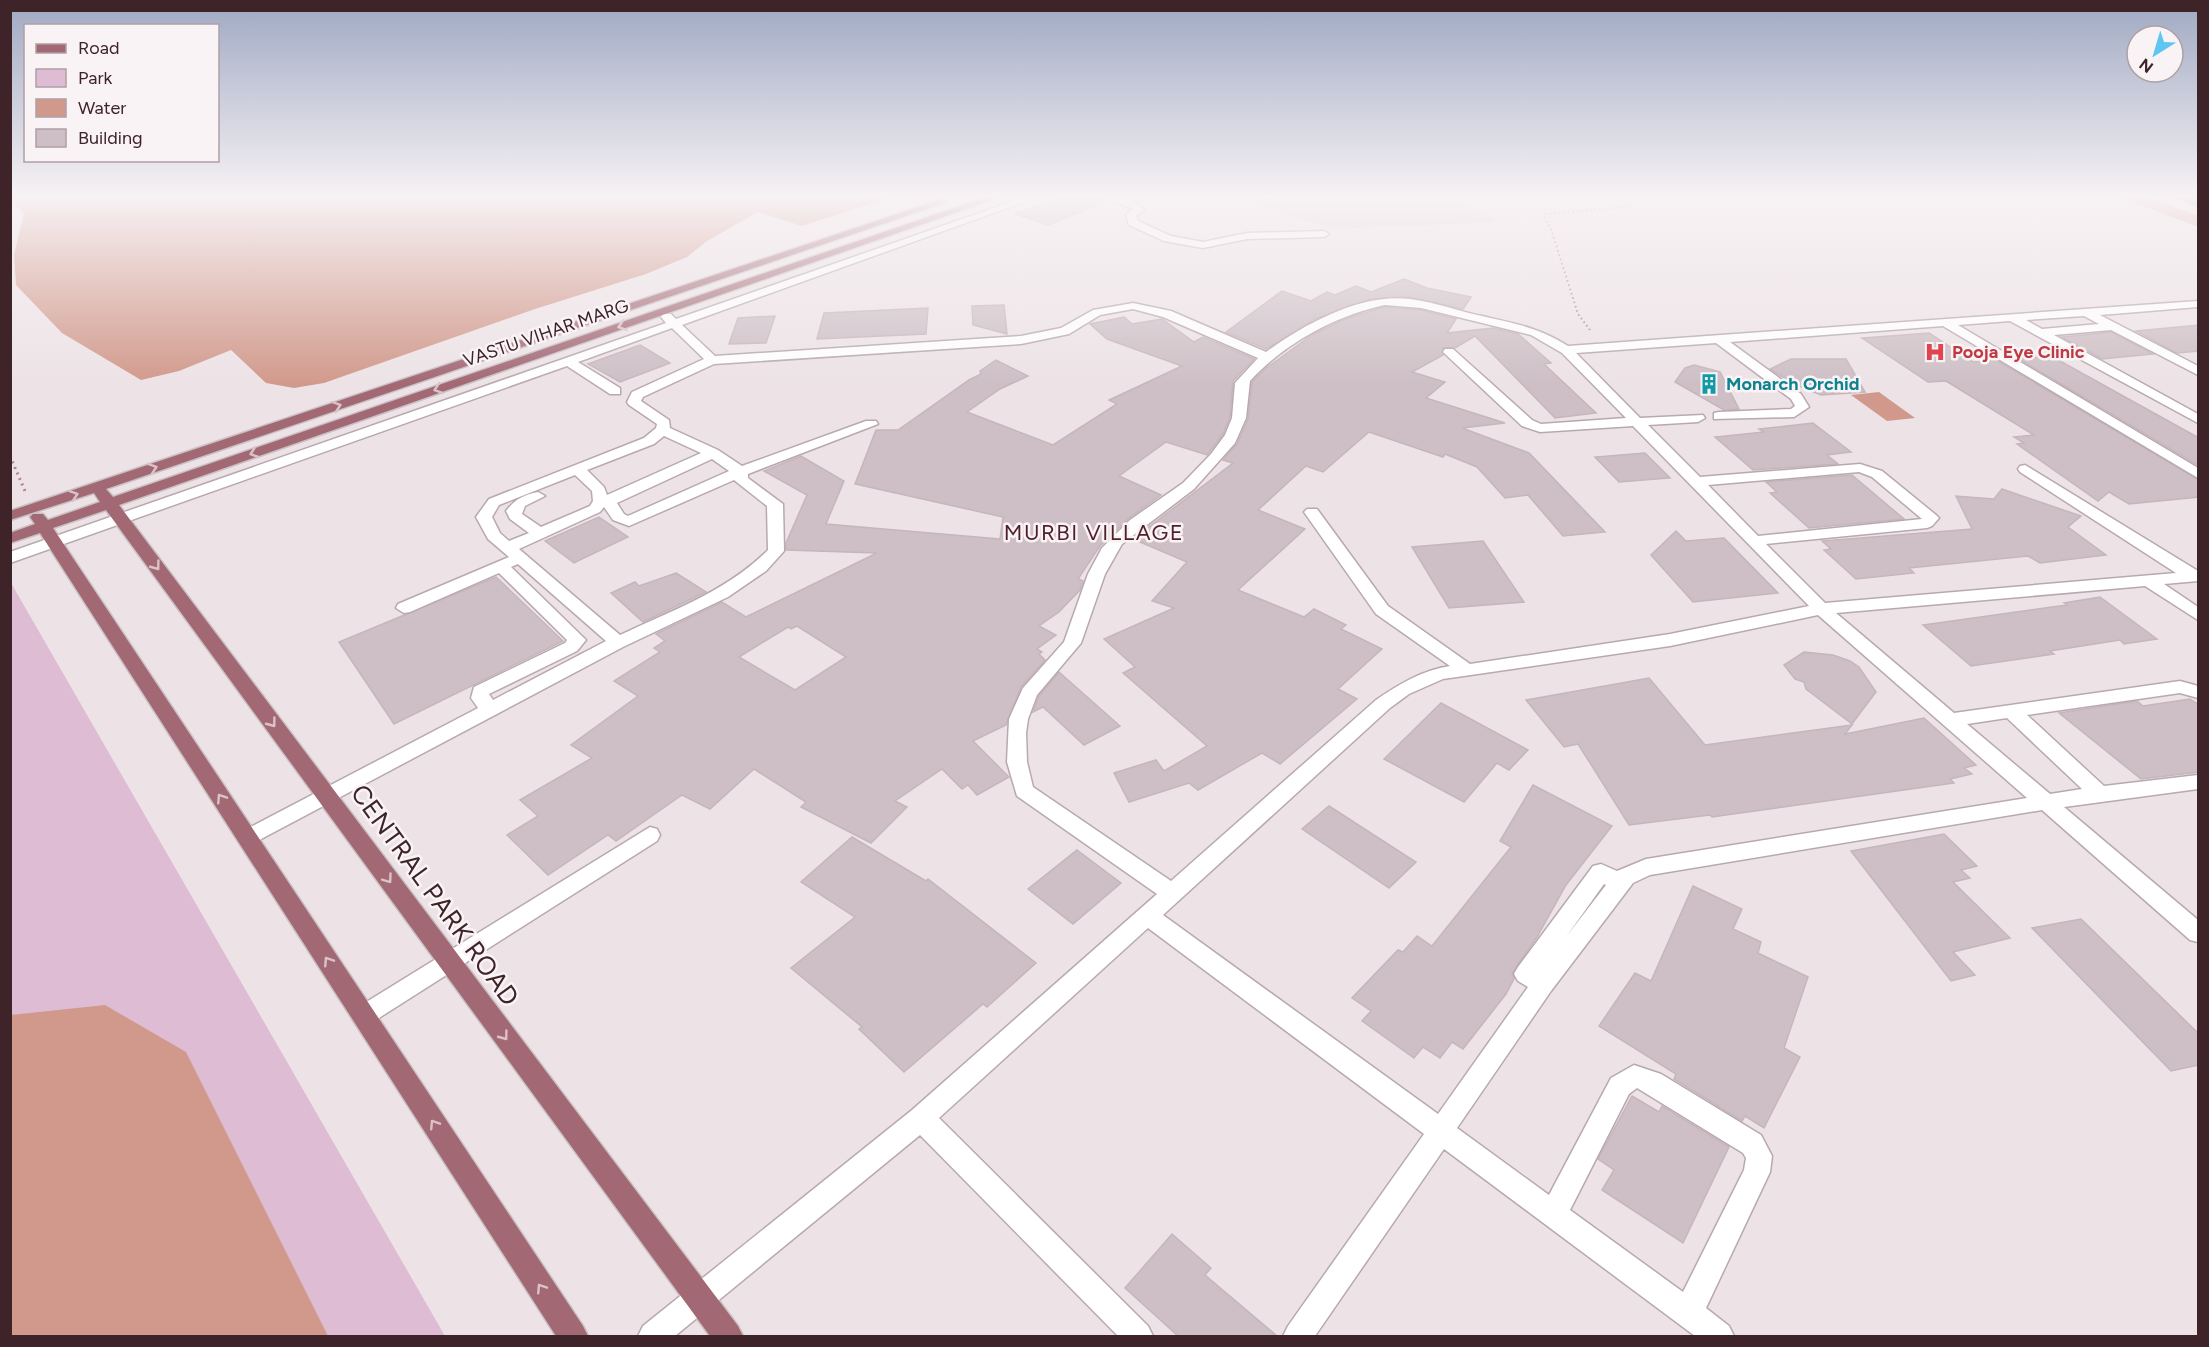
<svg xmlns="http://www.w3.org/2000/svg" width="2209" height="1347" font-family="Figtree,sans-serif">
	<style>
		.built { fill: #e1d4d9 }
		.green { fill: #debcd3 }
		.water { fill: #d1998b }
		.building { fill: #cdbfc5; stroke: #c6b5bc; stroke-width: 1.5; fill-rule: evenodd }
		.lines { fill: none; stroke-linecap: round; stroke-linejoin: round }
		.minor-casing { stroke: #b8a9ae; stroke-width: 3 }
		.major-casing { stroke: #c9c1c3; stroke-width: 3 }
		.path-far1 { stroke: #b08490; stroke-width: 2; stroke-dasharray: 1.5 3; stroke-linecap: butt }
		.path { stroke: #b08490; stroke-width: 3; stroke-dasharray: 2 4; stroke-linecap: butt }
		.minor { fill: #fff; fill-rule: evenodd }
		.major { fill: #a26874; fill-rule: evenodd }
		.oneway { stroke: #dbc2c8 }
		.labels { text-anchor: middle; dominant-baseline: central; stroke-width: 5; stroke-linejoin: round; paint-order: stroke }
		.far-street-label { font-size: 18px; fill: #3e2329; stroke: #f9f3f6 }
		.far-health-label { font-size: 18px; font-weight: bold; fill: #be3a42; stroke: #f9f3f6; text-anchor: start }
		.far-culture-label { font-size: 18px; font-weight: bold; fill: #0d838f; stroke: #f9f3f6; text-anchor: start }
		.neighbourhood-label { font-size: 22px; letter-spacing: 1.5px; fill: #501f29; stroke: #f9f3f6 }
		.near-street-label { font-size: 26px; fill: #3e2329; stroke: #f9f3f6 }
	</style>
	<rect width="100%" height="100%" fill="#ede3e7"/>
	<path class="built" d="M1231,197H1423L1468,206L1500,222L1333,229Z"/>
	<path class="green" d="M11,583L445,1336H11Z"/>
	<g class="water">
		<path d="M13,197H891L802,226L758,212L707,241L687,257L646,274L535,309L324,383L294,388L266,383L231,350L179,371L141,380L62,333L16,285L14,255L24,213L11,201Z"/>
		<path d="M2120,197H2148L2198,216V227Z"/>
		<path d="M1879,392L1915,418L1887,421L1851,395Z"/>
		<path d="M105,1005L186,1052L328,1336H11V1015Z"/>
	</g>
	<g class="building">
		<path d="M1063,197H1102L1107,201L1048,225L1015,214Z"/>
		<path d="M1404,279L1427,288L1471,297L1463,309L1410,297L1371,299L1315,319L1266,349L1226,332L1282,291L1311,301L1327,292L1335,295L1356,286L1371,292Z"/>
		<path d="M1004,305L1007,334L973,325L972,306Z"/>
		<path d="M1385,307L1421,310L1456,319L1447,333L1493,328L1518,334L1551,363L1544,364L1596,413L1555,418L1475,336L1455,348H1443V355L1412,372L1445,382L1426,398L1505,423L1462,428L1529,453L1605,532L1563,536L1528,495L1505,498L1477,467L1445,454L1443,457L1369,432L1323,472L1306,466L1258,510L1305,529L1238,590L1304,617L1314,609L1346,625L1341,629L1382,649L1338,689L1357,699L1280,764L1262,753L1198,790L1189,783L1129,802L1114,773L1156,760L1164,771L1207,746L1123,673L1135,667L1104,639L1174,608L1152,601L1187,562L1133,539L1233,463L1223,460L1237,444L1248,419L1252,382L1265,369L1312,335L1348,318Z"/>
		<path d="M928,308L926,334L817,339L824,313Z"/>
		<path d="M775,316L766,343L729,344L738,318Z"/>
		<path d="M1124,317L1132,324L1162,319L1194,342L1203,337L1254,359L1233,381L1230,417L1223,434L1207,455L1166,442L1119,476L1161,495L1129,518L1100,546L1078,579L1083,581L1080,590L1059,612L1039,626L1056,635L1037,649L1042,652L1039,654L1045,660L1021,687L1006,725L973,741L1009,777L977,795L968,785L962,789L942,769L895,801L907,807L871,843L801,807L806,802L754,769L710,809L682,795L616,841L608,835L548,875L507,835L538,816L520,800L592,758L571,745L638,696L614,681L660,652L654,648L665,641L656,634L722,602L746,617L877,553L786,550V543L807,495L764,471L801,456L844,481L826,524L1000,539L1003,517L855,484L876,430H898L969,380L981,374L980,371L996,360L1028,376L1000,389L967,412L1053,445L1117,404L1109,400L1182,366L1107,339L1090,324ZM797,626L846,657L795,690L739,657L788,627L791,629Z"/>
		<path d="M2199,325V351L2177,353L2136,331Z"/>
		<path d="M2111,332L2153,354L2102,359L2062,337Z"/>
		<path d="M1929,333L1973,362L1996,360L2199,480V497L2129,504L2109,492L2098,501L2017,444L2024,443L2014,437L2034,435L1946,381L1928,382L1862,338Z"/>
		<path d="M640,345L670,363L620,382L588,364Z"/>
		<path d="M2051,356L2199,438V466L2019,359Z"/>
		<path d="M1791,359H1846L1865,392L1821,395L1794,384L1770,369Z"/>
		<path d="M1694,365L1720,372L1739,409L1724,410L1675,382L1685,368Z"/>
		<path d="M1813,423L1851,452L1827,455L1838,464L1753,470L1715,437L1764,432L1759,429Z"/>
		<path d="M1645,453L1670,478L1619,482L1595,457Z"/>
		<path d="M1852,475L1904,519L1809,528L1770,493L1777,492L1766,482Z"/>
		<path d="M2002,489L2081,516L2068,527L2106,555L2040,563L2028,556L1909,568L1914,573L1856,579L1824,550L1831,549L1822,541L1972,529L1956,496L1994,499Z"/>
		<path d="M599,517L628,537L574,563L545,541Z"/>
		<path d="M1676,531L1686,541L1724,538L1778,593L1693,602L1651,555Z"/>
		<path d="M1483,541L1524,602L1449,608L1412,547Z"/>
		<path d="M676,573L706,592L643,622L611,593L635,582L639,586Z"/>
		<path d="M496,577L563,641L394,724L339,642Z"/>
		<path d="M2100,597L2157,639L2124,644L2120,640L2050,651L2054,654L1971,666L1923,625L2067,605L2064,603Z"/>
		<path d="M1804,652L1833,655L1850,661L1859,667L1876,692L1852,724L1806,689L1804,682L1795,679L1784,665Z"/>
		<path d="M1059,672L1120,726L1084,745L1043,707L1033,712L1039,696Z"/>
		<path d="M1649,678L1705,745L1852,725L1845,734L1924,718L1976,765L1964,768L1972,774L1950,779L1954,783L1712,817L1710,815L1629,825L1578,744L1564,747L1526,700Z"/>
		<path d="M2190,699L2199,705V772L2141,779L2059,713L2137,701L2143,706Z"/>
		<path d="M1441,703L1528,750L1509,770L1497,763L1464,802L1384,759Z"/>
		<path d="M1533,785L1612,826L1566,885L1537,937L1512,973L1514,979L1506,994L1463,1049L1452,1042L1440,1058L1423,1047L1414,1058L1362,1021L1371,1011L1352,998L1398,950L1403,952L1417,936L1432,946L1511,847L1500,841Z"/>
		<path d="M1329,806L1416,862L1389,888L1302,829Z"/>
		<path d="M1944,834L1977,866L1961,870L1970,878L1953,882L2010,938L1953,952L1975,975L1951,981L1851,851Z"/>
		<path d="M852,837L926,881L928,879L1036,963L987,1007L983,1004L904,1072L859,1029L862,1027L791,968L855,917L801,882Z"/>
		<path d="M1077,850L1121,883L1073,924L1028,889Z"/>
		<path d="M1693,886L1742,909L1733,929L1761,942L1758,953L1808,977L1784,1048L1800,1057L1764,1128L1745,1116L1742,1121L1674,1079L1676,1074L1599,1026L1635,973L1651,981Z"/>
		<path d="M2081,919L2199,1034V1065L2171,1071L2032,928Z"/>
		<path d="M1632,1096L1659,1112L1662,1106L1729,1147L1683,1243L1602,1190L1614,1170L1598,1159Z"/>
		<path d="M1172,1234L1211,1268L1205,1275L1277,1336H1178L1125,1288Z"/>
	</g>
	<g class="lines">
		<g class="minor-casing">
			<g id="minor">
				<path d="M1025,197H1038L682,325L715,356L1021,336L1061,328L1093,310L1133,303L1171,311L1266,352C1305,324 1360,293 1410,299C1435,302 1458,311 1482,316C1516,324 1538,327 1568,346L2198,301V307L2100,315L2198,366V375L2111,330L2054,335L2198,414V423L2010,321L1958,325L2198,468V478L1943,326L1730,342L1801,394L1809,407L1794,417L1714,419V413L1719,412L1791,409L1795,406L1791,399L1716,343L1576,353L1640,418L1703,415L1705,418L1698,422L1648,425L1700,477L1860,464L1882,471L1936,515L1939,518L1932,526L1927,528L1766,544L1825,603L2176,573L2020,472L2018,469L2020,466L2025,465L2198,571V581L2164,584L2198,607V620L2145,586L1836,613L1954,713L2180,681L2198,686V698L2180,693L2027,715L2104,786L2198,775V789L2064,807L2198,920V942L2190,940L2042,810L1650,875L1633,883L1551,991L1457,1128L1549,1195L1611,1078L1634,1065L1661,1074L1761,1135L1772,1156L1770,1172L1706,1308L1729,1326L1734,1336H1695L1444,1149L1315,1336H1283L1288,1326L1424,1134L1148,928L939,1118L1148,1326L1153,1336H1118L920,1135L675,1336H638L643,1326L912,1110L1157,894L1017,796L1007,762L1009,719L1023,688L1064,642L1088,574L1102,548L1130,520L1183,483L1211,454L1225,435L1232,418L1235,383L1258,358L1163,317L1133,309L1100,315L1069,334L1021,344L714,364L643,397L641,401L669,420L670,428L718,450L742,466L866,421H876L878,424L748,474V478L783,504L784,551L766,571L728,597L623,647L248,846L241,844L238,838L241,832L478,708L471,698L474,687L565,643L567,640L499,573L410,612L404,613L396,608L398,604L509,557L488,539L476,517L489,499L644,438L656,428L657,424L629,405L627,402L632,392L704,359L672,328L578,362L620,388V394H610L567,366L10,563V552L666,323L661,317L663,314H671L676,319ZM1385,305L1421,308L1531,335L1562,353L1626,418L1541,424L1532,420L1453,349H1445L1443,352L1522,426L1540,432L1633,426L1809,606L1670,634L1470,664L1388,606L1317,509H1307L1304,512L1376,614L1450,666C1423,670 1399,684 1376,700L1171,881L1033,787L1027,762L1026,733L1028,719L1037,695L1081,643L1105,574L1122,544L1194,489L1235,443L1246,418L1250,381C1284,344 1334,316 1385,305ZM2084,316L2099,324L2042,329L2026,320ZM664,436L701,453L607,495L604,487L587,470L654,444ZM712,459L729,471L628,516L624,514L617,503ZM1859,472L1872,477L1922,519L1758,536L1708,485ZM575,475L592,491L593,501L590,506L541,527L522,514L525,506L545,496L538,492C524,495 515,499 506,511L510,519L529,533L509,541L500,533L492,517L499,505ZM734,480L767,506L768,550C726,592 672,610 620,635L519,549L600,512L604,507L613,520L629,526ZM518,564L606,641L493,700L489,694L577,651L586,640L511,567ZM1818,615L2027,798L1646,859L1617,871L1601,864L1593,866L1518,967L1514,974L1518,981L1528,987L1438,1114L1163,915L1390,708L1409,694L1443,679L1670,646ZM2007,718L2082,789L2050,794L1967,724ZM1604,884L1606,885L1566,937ZM1637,1088L1743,1153L1746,1158L1744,1170L1683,1292L1570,1210L1629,1094Z"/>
				<path d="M1104,197C1118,196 1134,198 1144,210L1136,216L1138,221L1171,236L1203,242L1247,233L1324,231L1329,234L1324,237L1247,239L1203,248L1164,241L1129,225L1126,215L1133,209Z"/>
				<path d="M650,827L657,829L660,835L657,841L371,1023L363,1026L355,1023L351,1016L355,1009Z"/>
			</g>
		</g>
		<g class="major-casing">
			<g id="major">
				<path d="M986,197H1000L119,505L738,1326L743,1336H710L106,510L53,528L583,1326L588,1336H556L40,533L10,543V533L35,524L30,517L33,514H43L48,520L100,502L94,493L10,520V511L939,200L947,202L106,489L113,497Z"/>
				<path d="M2173,197H2186L2198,201V207Z"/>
			</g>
		</g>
		<path class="path-far1" d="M1590,330L1578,314L1551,229L1544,217L1546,214L1624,207L1643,197"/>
		<path class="path" d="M10,456L25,491"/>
		<use href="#minor" class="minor"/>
		<use href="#major" class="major"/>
	</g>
	<defs><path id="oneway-chevron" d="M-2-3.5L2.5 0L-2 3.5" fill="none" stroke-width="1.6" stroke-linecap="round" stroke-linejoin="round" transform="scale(1.5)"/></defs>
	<g class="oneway">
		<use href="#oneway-chevron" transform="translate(622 326) rotate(161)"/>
		<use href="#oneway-chevron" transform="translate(438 389) rotate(161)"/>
		<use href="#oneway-chevron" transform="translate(337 406) rotate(-19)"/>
		<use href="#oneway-chevron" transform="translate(254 453) rotate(161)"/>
		<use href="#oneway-chevron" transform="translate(153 468) rotate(-19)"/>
		<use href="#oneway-chevron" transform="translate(74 495) rotate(-19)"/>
		<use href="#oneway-chevron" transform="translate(156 566) rotate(53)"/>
		<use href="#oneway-chevron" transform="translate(272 723) rotate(53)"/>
		<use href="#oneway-chevron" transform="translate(221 798) rotate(-123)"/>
		<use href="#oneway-chevron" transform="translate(388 879) rotate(54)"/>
		<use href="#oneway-chevron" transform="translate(328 961) rotate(-123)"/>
		<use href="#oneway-chevron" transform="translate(504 1036) rotate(53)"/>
		<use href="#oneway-chevron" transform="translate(434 1124) rotate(-123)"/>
		<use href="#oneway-chevron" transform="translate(541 1288) rotate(-123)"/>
	</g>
	<linearGradient id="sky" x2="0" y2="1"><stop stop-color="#9fa9c3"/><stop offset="0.51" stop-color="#f7f2f4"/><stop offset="1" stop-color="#f7f2f4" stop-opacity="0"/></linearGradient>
	<rect width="2209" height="385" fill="url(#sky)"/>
	<defs>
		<g id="hospital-bare" transform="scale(1.62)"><path d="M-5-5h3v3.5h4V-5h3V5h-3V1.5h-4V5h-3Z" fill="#e0444e" stroke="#f9f3f6" stroke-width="2.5" paint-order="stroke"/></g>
		<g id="building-bare" transform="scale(1.62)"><path d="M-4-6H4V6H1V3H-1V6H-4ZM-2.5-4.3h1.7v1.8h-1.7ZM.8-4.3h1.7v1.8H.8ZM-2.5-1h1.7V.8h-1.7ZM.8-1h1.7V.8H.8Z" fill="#0f9aa8" stroke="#f9f3f6" stroke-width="2.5" paint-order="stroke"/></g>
	</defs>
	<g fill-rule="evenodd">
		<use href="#hospital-bare" x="1935" y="352"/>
		<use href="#building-bare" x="1709" y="384"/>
	</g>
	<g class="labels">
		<g class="far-street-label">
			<text transform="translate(546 333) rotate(-19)">VASTU VIHAR MARG</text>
		</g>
		<g class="far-health-label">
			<text x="1952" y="352">Pooja Eye Clinic</text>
		</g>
		<g class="far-culture-label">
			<text x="1726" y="384">Monarch Orchid</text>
		</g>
		<g class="neighbourhood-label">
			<text x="1094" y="532">MURBI VILLAGE</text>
		</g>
		<g class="near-street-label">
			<text transform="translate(435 895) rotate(54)">CENTRAL PARK ROAD</text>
		</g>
	</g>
	<rect width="2209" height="1347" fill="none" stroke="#3e2329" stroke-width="24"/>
	<rect x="24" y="24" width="195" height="138" fill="#f9f3f6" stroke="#aea0a4" stroke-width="1.5"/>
	<rect x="36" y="44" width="30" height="9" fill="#a26874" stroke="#aea0a4" stroke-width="1.5"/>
	<text x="78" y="54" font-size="18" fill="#3e2329">Road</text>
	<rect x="36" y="69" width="30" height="18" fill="#debcd3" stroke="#aea0a4" stroke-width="1.5"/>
	<text x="78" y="84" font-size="18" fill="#3e2329">Park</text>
	<rect x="36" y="99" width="30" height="18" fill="#d1998b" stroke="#aea0a4" stroke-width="1.5"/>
	<text x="78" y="114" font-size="18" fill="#3e2329">Water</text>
	<rect x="36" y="129" width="30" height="18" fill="#cdbfc5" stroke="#aea0a4" stroke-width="1.5"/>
	<text x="78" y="144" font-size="18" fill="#3e2329">Building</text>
	<g transform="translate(2155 54) rotate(217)"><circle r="28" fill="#f9f3f6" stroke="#aea0a4" stroke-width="1.5"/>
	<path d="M0-4.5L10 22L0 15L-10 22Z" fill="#5dc6f1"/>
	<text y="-9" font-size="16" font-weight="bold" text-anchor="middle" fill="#3e2329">N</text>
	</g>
</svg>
